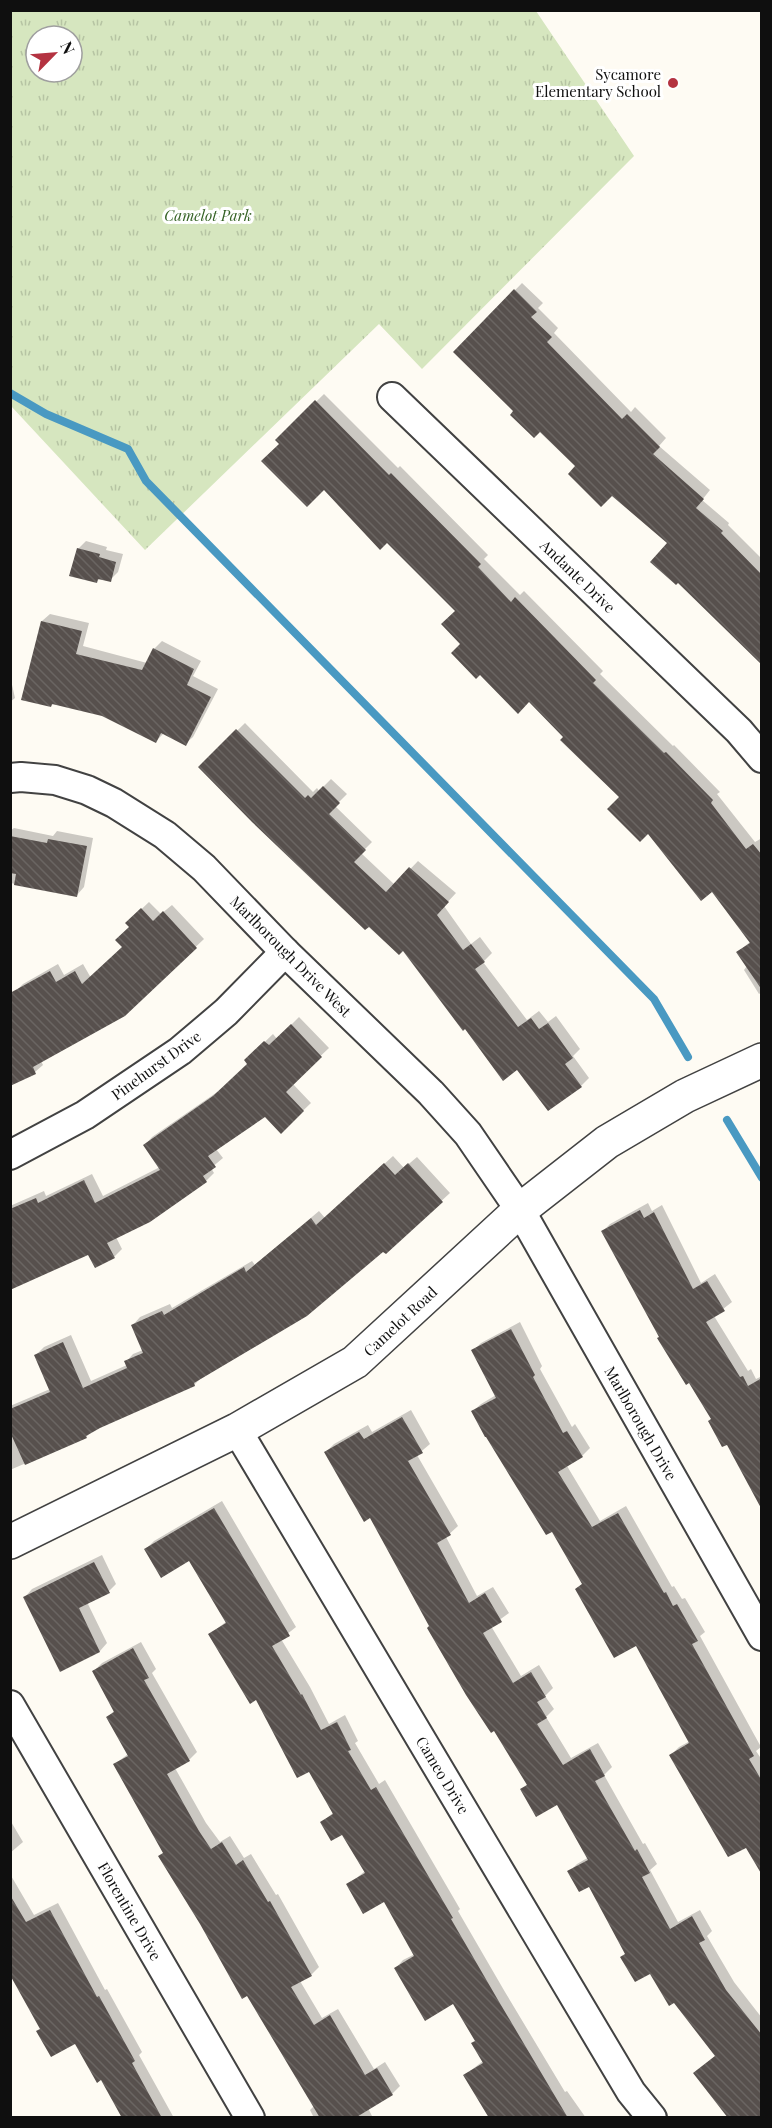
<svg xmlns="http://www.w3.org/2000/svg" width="772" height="2128" font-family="'Playfair Display',serif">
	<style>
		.park { fill: url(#park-tufts); fill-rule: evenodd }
		.shadow { fill: #0003 }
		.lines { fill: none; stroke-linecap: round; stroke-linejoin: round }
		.stream { stroke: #4999c2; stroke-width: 8 }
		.building { fill: url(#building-back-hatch) }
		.minor-casing { stroke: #424242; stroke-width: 32 }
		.tertiary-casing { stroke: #424242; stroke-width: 36 }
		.minor { stroke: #fff; stroke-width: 28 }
		.tertiary { stroke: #fff; stroke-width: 33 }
		.poi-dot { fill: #b43341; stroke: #fff; stroke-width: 2 }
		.labels { text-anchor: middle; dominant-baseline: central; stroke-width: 6; stroke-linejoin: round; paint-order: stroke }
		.poi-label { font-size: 15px; fill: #0f0f0f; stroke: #fff; text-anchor: end }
		.park-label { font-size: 15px; font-style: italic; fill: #356225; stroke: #fff }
		.street-label { font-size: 15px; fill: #0f0f0f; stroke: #fff }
	</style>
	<defs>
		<pattern id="park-tufts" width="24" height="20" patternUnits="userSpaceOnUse" patternTransform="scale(1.5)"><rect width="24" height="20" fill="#d6e6bf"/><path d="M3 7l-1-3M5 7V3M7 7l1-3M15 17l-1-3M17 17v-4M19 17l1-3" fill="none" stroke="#b6c4a3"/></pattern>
		<pattern id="building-back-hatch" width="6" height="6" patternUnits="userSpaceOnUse" patternTransform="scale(1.5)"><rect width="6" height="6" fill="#57504d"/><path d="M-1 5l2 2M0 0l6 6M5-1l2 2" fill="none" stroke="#6a6562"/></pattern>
	</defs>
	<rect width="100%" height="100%" fill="#fefbf3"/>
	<path class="park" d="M11,10L536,11L634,156L422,369L379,324L145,550L11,406ZM36,36H72V72H36Z"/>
	<g class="shadow">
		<path d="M522,283L543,303L538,308L558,328L554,333L631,412L635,407L666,438L659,446L710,490L702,500L729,523L728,525L762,559V663L669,543L577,466L540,430L516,411L455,352Z"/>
		<path d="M324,394L398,468L400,466L488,555L484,559L520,595L524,591L603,671L600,674L673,746L674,745L720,792L717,794L755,842L762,838V992L759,994L744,970L747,966L738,952L751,941L712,890L529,700L462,644L457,611L387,541L277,440Z"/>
		<path d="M86,541L107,547L106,550L123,554L118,572L110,580L101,578L97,581L78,549Z"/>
		<path d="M50,614L89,623L83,646L147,663L154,649L162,641L201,661L193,676L218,689L193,737L185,744L164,733L155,742L102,715L54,703L51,706L42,621Z"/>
		<path d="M10,676L15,698L10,702Z"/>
		<path d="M245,723L313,792L317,788L319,791L331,779L347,794L335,806L372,842L361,853L395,885L418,861L456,893L444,906L471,944L480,937L492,953L483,962L527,1020L539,1011L548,1022L556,1016L580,1049L573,1056L589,1078L581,1086L518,1068L466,1027L403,949L200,767Z"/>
		<path d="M14,828L53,836L57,831L93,838L84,887L77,895L10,883V831Z"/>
		<path d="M149,902L161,914L172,905L204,939L124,1015L41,1061L43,1065L35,1072L10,1084L15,992L23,984L58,964L64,975L83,964L91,978L123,947L130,927L127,923Z"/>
		<path d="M299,1017L329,1048L292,1083L311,1103L281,1132L265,1115L216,1149L223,1158L211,1168L214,1173L206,1181L116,1237L122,1249L114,1257L89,1253L10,1288V1206L44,1191L46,1196L92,1174L103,1196L160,1167L145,1145L152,1137L223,1088L249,1064L246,1060L273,1034L277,1039Z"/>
		<path d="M393,1156L404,1168L417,1157L450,1193L386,1252L384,1249L202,1377L194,1385L93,1430L86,1437L10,1470V1406L50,1389L36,1355L44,1347L71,1335L91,1381L127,1365L126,1362L133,1354L143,1350L133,1325L140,1317L170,1304L172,1308L252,1261L255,1265L319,1211L325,1218Z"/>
		<path d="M648,1203L652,1211L662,1205L701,1283L715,1274L732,1302L714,1316L748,1371L751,1369L756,1379L762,1376V1507L713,1418L661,1337L603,1231L610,1224Z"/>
		<path d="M520,1322L542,1366L540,1369L572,1427L575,1424L590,1448L582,1456L567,1466L600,1521L626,1506L672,1587L674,1586L682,1599L685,1598L705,1632L700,1636L761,1747L756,1751L762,1760V1872L746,1846L671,1755L679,1747L690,1741L637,1644L577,1589L583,1583L552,1530L473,1411L481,1404L496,1395L473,1351L481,1343Z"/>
		<path d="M411,1410L430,1444L417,1455L458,1526L446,1537L477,1596L493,1587L509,1613L491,1626L521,1676L539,1665L553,1688L545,1696L554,1709L546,1717L571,1758L598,1743L612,1767L604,1775L643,1844L645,1843L657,1864L650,1870L678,1922L700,1910L712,1931L707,1936L734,1982L762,2018V2060L695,2073L716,2055L651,1972L626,1953L589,1885L569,1872L577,1864L589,1857L558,1803L522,1790L528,1783L431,1626L371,1516L326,1452L334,1444L368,1425L372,1432Z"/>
		<path d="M222,1501L296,1627L281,1639L310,1687L329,1724L345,1715L358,1741L355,1743L379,1784L385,1780L460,1909L458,1911L505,1992L565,2092L567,2091L586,2118H490L465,2075L483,2061L476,2040L454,2002L396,1968L403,1960L415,1954L384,1900L348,1885L365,1871L342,1833L322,1822L334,1812L309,1770L210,1634L227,1621L190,1559L146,1549L154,1541Z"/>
		<path d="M102,1555L116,1584L109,1591L87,1602L107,1643L100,1651L60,1670L25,1597L32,1589Z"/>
		<path d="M141,1642L156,1669L152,1673L197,1752L189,1760L175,1768L206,1823L220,1842L230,1836L244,1858L251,1854L276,1895L278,1894L319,1967L311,1975L300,1981L322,2018L338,2009L374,2069L385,2062L400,2086L392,2094L368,2108L373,2118H314L310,2110L315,2105L164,1852L115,1764L128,1754L108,1717L115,1710L94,1671L102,1663Z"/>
		<path d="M10,1820L23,1842L10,1853Z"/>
		<path d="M10,1874L34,1915L58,1903L105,1990L107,1989L142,2052L139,2055L174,2118H124L102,2078L75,2042L41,2028L10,1939Z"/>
	</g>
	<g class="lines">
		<g class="stream">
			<path d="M10,393L46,414L128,449L146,481L654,999L688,1057"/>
			<path d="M727,1120L762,1178"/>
		</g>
	</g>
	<g class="building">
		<path d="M514,289L537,312L531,317L552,337L547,342L622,419L627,414L660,447L653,454L704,499L696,508L723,531L721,533L762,575V665L678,583L676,585L650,562L667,543L612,496L601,507L568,474L575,466L540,432L534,438L510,415L513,411L453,352Z"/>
		<path d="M315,400L389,475L391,473L481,564L478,567L511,602L515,597L596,680L593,683L664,753L666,752L713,800L711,803L746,849L753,844L762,855V990L736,952L750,943L712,892L701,901L648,834L640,842L607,809L619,797L560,740L563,737L529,702L518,714L480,675L476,679L451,653L460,644L441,624L455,611L387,543L380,550L324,490L307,507L261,461L279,444L275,440Z"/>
		<path d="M77,548L100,554L99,557L116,562L111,582L98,579L97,583L69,576Z"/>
		<path d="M41,621L82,631L76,654L142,670L153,648L194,669L187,685L211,697L186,746L161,733L156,743L102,716L52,704L51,707L21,700Z"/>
		<path d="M236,729L305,798L308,795L311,798L323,786L340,803L329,814L366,850L354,862L386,892L409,867L449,902L437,915L463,950L471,944L485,962L475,969L518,1027L531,1018L539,1029L548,1023L573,1058L565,1064L582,1087L548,1111L517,1070L503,1081L465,1029L463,1031L403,951L399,955L369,927L365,930L252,822L198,767Z"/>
		<path d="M10,836L47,843L48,839L87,846L77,897L14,885L16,874L10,873Z"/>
		<path d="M141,908L153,921L163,911L197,948L125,1016L33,1067L36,1074L10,1086V993L50,971L56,982L75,971L82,984L122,947L115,940L129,927L125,923Z"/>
		<path d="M291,1024L322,1057L286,1092L304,1111L281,1134L265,1117L208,1156L216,1167L203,1176L207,1182L150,1222L107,1243L115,1258L95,1268L88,1255L10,1290V1209L36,1198L38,1203L84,1180L95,1203L160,1170L143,1145L213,1096L247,1064L244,1060L264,1041L269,1045Z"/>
		<path d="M384,1163L395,1175L408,1163L443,1202L386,1254L383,1252L307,1316L194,1383L195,1386L100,1428L86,1436L87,1438L25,1465L10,1432V1409L50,1392L34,1355L63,1342L83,1388L127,1368L124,1361L143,1353L131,1325L162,1311L164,1315L244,1267L246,1272L311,1218L316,1225Z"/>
		<path d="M640,1210L644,1218L654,1212L693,1289L707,1281L725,1311L706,1322L740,1377L743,1376L748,1386L762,1378V1510L727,1445L722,1447L708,1421L711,1419L689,1383L686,1385L657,1338L659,1337L601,1231Z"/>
		<path d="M511,1329L535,1375L533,1377L563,1433L567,1431L583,1457L558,1472L592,1527L618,1513L664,1593L666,1592L673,1606L677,1604L698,1641L692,1644L754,1756L749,1759L762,1781V1875L746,1848L728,1857L669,1755L689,1743L636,1646L614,1658L575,1589L582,1584L552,1532L546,1535L486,1437H485L471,1411L496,1398L471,1350Z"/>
		<path d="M402,1417L423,1453L408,1461L451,1535L437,1543L469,1603L485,1593L502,1622L483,1633L513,1683L531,1672L546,1697L537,1702L547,1718L537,1724L563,1765L590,1749L605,1776L595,1781L635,1851L637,1849L650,1873L642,1877L670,1929L692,1916L705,1940L699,1943L726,1990L762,2035V2118H728L693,2073L715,2056L674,2003L669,2006L650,1974L635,1982L620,1957L625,1954L589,1887L579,1892L567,1871L588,1860L557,1805L536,1817L520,1789L527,1785L494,1731L491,1733L466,1695L427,1628L429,1626L370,1518L364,1522L324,1452L359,1432L364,1439Z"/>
		<path d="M214,1508L290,1636L272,1646L301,1695L302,1694L321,1730L337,1722L351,1750L348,1751L371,1790L376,1787L453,1918L451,1919L498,2000L568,2118H489L463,2075L483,2063L471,2043L475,2041L453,2004L425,2021L394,1968L414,1956L384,1902L363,1914L346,1884L365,1873L342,1835L331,1841L320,1822L333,1814L309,1772L297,1778L256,1700L250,1704L208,1634L226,1623L189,1561L161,1578L144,1549Z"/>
		<path d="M94,1562L110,1593L79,1608L100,1652L60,1672L23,1597Z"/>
		<path d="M133,1648L149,1678L144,1680L190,1761L167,1774L199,1831L211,1849L222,1842L236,1865L243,1860L268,1902L270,1901L312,1976L291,1987L314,2025L330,2015L365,2075L377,2068L393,2095L355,2118H320L247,1996L242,1999L200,1924L158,1856L163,1853L113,1764L128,1756L106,1717L114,1712L92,1671Z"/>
		<path d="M10,1895L26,1922L50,1910L97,1997L99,1996L135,2061L132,2063L162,2118H122L101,2080L97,2083L75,2044L51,2057L36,2031L40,2029L10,1975Z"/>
	</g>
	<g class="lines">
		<g class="minor-casing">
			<g id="minor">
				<path d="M392,397L739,731L762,758"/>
				<path d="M10,778L21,777L55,780L87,790L114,803L165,835L204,868L285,952L431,1093L468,1134L520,1210L762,1636"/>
				<path d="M10,1155L85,1115L180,1051L226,1012L285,952"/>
				<path d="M237,1430L631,2092L652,2118"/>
				<path d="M10,1705L250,2118"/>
			</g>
		</g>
		<g class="tertiary-casing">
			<path id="tertiary" d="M10,1542L237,1430L355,1362L520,1210L607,1142L685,1096L762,1060"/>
		</g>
		<use href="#minor" class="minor"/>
		<use href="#tertiary" class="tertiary"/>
	</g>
	<circle class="poi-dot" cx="673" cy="83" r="6"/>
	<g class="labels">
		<g class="poi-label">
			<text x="661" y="74">Sycamore<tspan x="661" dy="17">Elementary School</tspan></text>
		</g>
		<g class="park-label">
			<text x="208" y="215">Camelot Park</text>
		</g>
		<g class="street-label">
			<text transform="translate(578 576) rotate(44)">Andante Drive</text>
			<text transform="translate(291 956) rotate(45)">Marlborough Drive West</text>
			<text transform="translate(156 1065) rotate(-36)">Pinehurst Drive</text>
			<text transform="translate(400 1321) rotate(-43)">Camelot Road</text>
			<text transform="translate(641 1423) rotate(60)">Marlborough Drive</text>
			<text transform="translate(443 1775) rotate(59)">Cameo Drive</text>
			<text transform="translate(130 1911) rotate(60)">Florentine Drive</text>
		</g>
	</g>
	<rect width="772" height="2128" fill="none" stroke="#0f0f0f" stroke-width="24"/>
	<g transform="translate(54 54) rotate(65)"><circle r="28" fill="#ffffff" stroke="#9f9f9f" stroke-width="1.5"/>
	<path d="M0-4.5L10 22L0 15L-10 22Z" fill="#b43341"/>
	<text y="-9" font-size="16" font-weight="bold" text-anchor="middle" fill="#0f0f0f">N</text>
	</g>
</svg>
